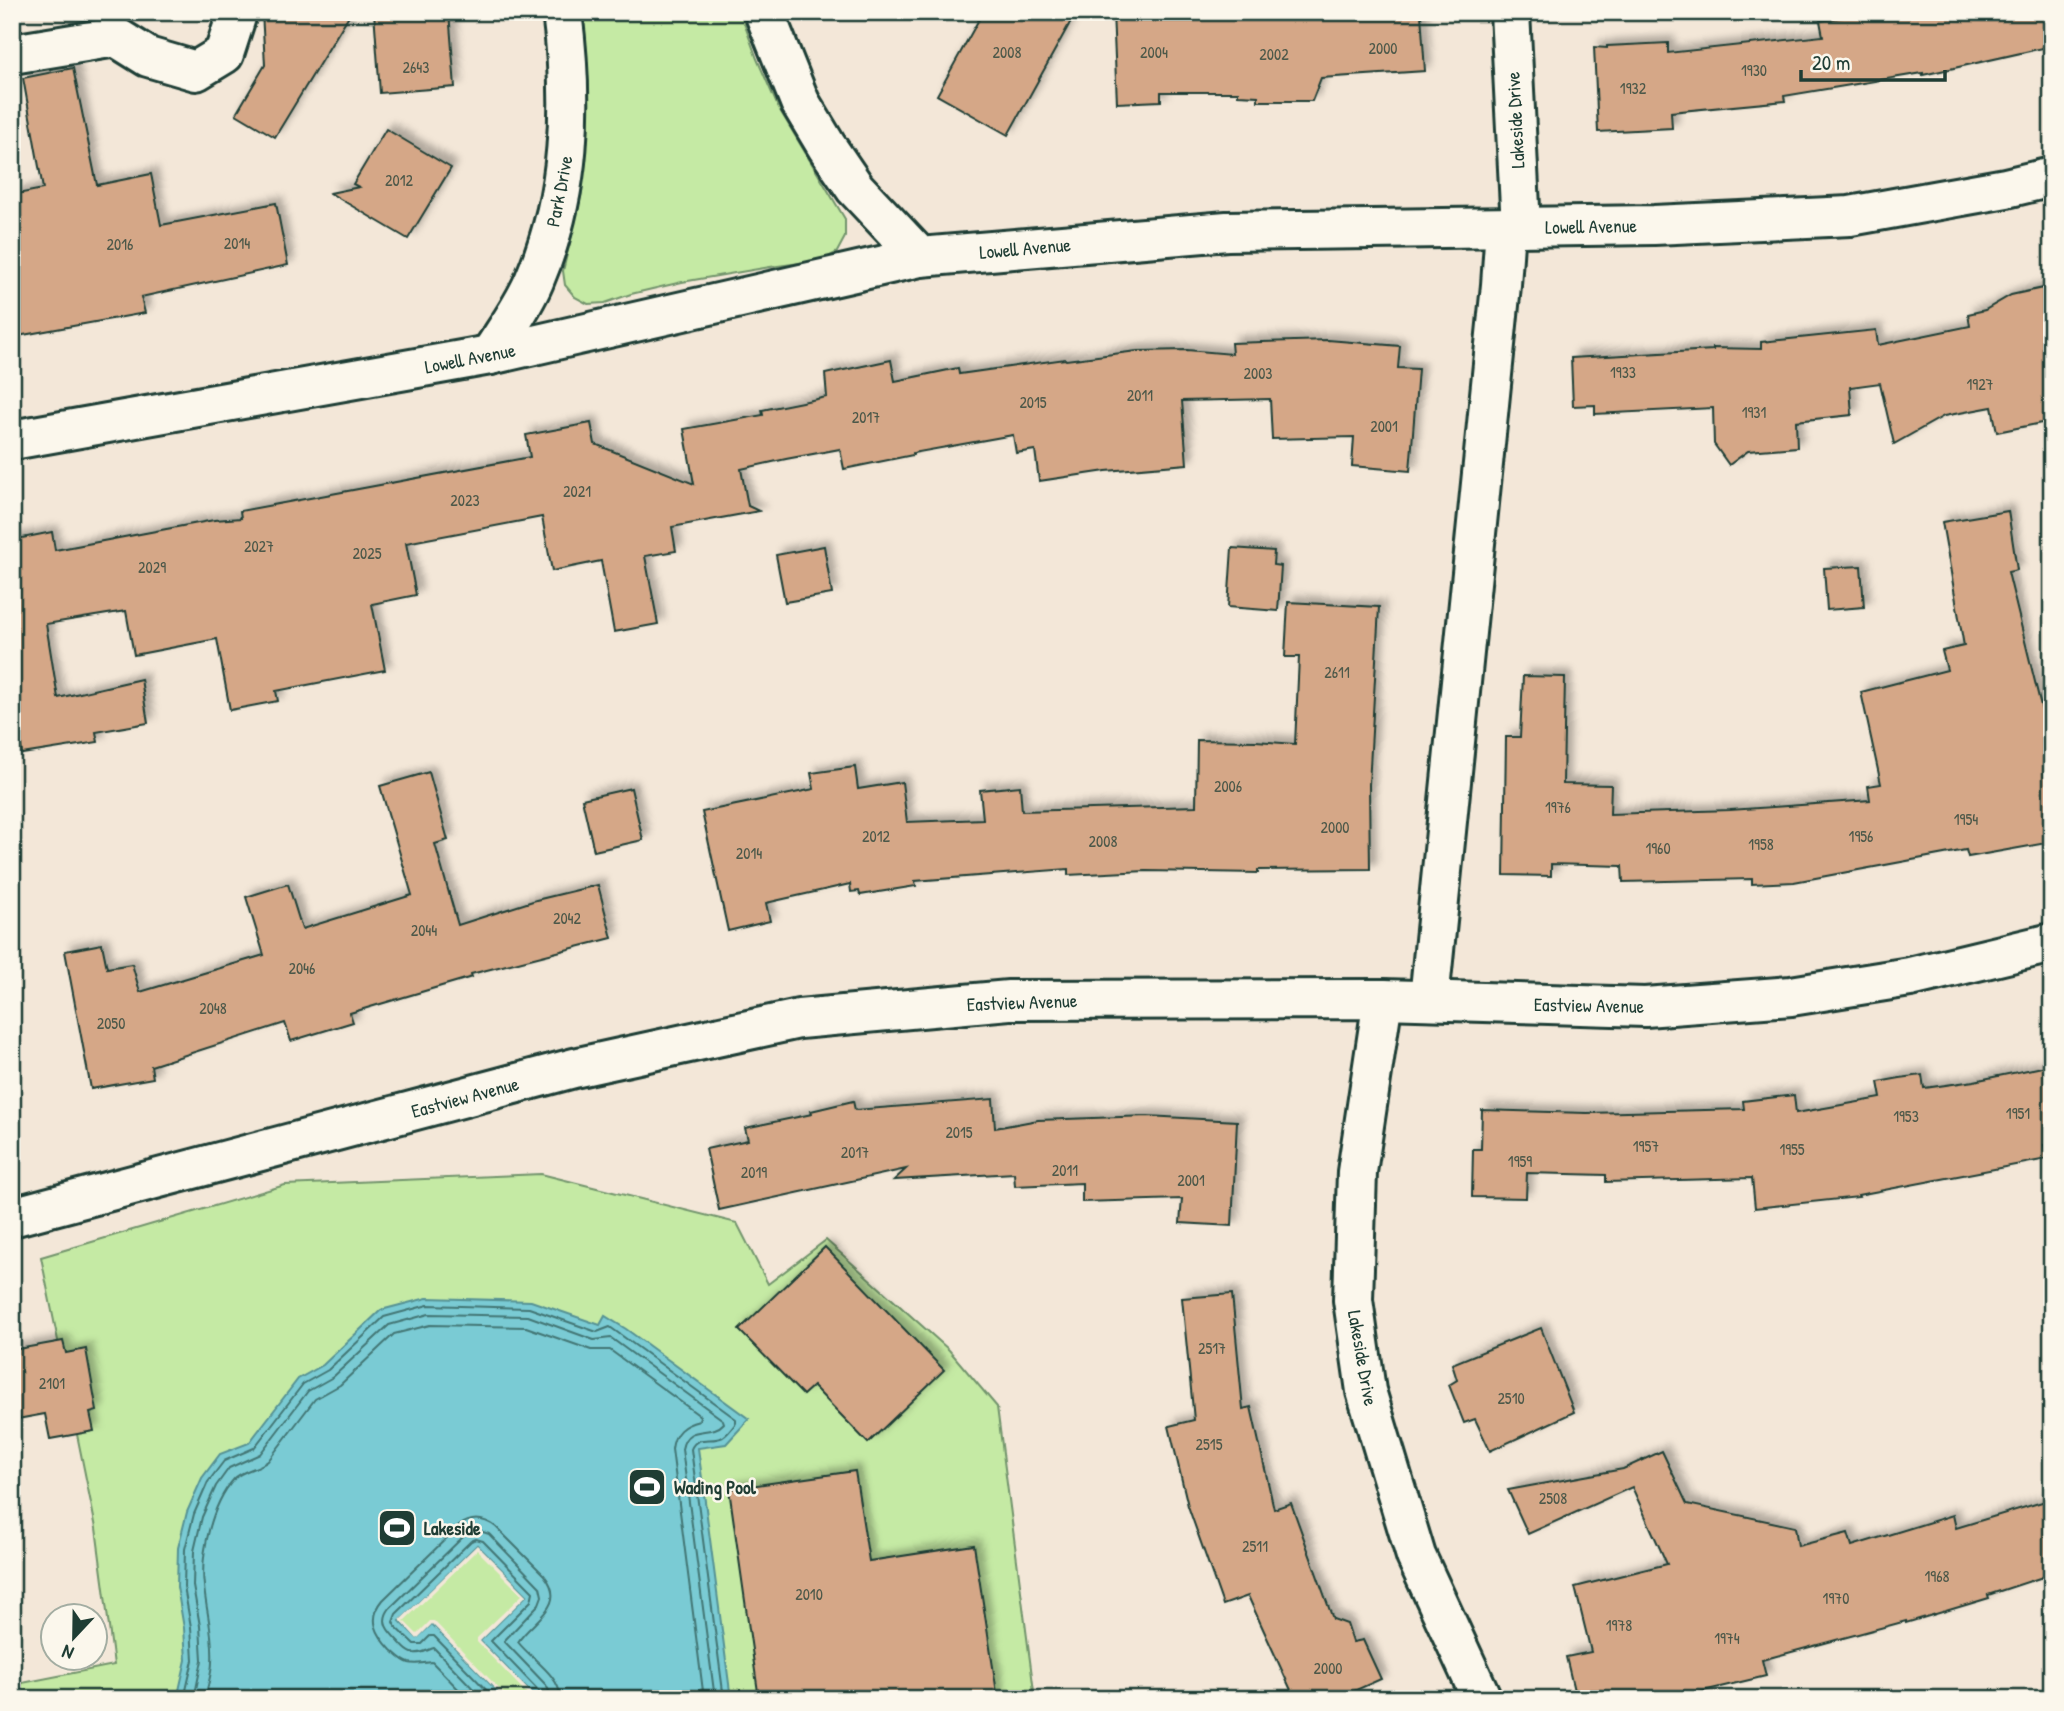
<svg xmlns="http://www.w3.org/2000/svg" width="2064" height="1711" font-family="'Patrick Hand',sans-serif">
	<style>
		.green { fill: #c5eaa4; stroke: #72946c; stroke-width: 2 }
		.water { fill: #7acbd4; stroke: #569294; stroke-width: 2 }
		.pier { fill: #f3e7d8 }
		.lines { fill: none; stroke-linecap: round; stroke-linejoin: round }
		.shore { stroke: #437674; stroke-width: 2 }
		.building { fill: #d5a787; stroke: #1f3d34; stroke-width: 2; filter: url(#shadow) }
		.minor-casing { stroke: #1f3d34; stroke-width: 44 }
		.minor { stroke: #fbf7ec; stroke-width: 38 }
		.labels { text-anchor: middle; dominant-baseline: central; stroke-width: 5; stroke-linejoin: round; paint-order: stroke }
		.number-label { font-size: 16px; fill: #4c5849 }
		.street-label { font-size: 19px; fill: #1f3d34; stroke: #fbf7ec }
		.poi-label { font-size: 19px; font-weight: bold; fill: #1f3d34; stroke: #fbf7ec; text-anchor: start }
	</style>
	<defs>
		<filter id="shadow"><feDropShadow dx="6" dy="-6" stdDeviation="3.5" flood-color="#0004"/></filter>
	</defs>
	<rect width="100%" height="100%" fill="#f3e7d8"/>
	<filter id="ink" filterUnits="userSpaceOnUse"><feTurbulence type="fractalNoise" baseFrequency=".0143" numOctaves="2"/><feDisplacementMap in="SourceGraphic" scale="14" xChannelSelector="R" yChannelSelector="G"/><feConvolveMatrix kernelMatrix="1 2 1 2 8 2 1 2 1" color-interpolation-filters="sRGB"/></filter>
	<g filter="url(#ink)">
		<g class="green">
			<path d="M583,12H740L757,59L778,107L845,219V237L837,252L823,260L770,267L682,282L631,294L605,303L588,304L575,297L565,285L563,271L582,192L587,122V55Z"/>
			<path d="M541,1174L737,1223L768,1284L826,1240L949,1350L997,1407L1035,1699H12V1685L114,1665L96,1528L41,1257L285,1185Z"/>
		</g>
		<path class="water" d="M427,1298L531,1301L600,1325L605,1316L626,1329L749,1419L726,1444L698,1448L731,1699H537L480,1641L527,1595L477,1545L400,1621L417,1638L432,1624L505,1699H177L186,1660L184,1628L177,1587L178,1548L187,1512L202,1478L220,1454L249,1443L298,1379L323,1365L381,1310Z"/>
		<path class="pier" d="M477,1545L527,1595L480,1641L537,1699H532L477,1642V1638L522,1595L477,1550L404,1621L417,1634L430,1621H434L509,1699H505L432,1624L417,1639L400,1620Z"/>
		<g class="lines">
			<g class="shore">
				<path d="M184,1699L193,1660L191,1627L184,1587L185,1549L194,1514L208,1482L224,1461L254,1448L303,1384L328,1370L384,1317L428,1305L529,1308L597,1332L610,1327L736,1419V1423C733,1427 728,1434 723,1437C712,1443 697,1434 691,1449L724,1699"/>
				<path d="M194,1699L202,1660L200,1626L193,1586L194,1551L202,1517L216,1486L229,1468L260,1454L308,1391L333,1377L389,1325L429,1314L528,1316L594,1340L611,1338L723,1420L724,1423C711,1438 687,1422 682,1449L715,1699"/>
				<path d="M205,1699C207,1687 212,1674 212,1662C214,1636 206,1611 204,1586C200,1553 212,1504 234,1479C242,1470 258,1469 268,1461L315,1399L340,1385L394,1334L430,1325L526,1327L591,1350H610L700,1416L699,1421C683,1425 674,1432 672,1449L704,1699"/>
				<path d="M468,1699L432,1662C425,1663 417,1665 409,1663C402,1661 397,1655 391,1650C377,1635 367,1619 383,1600L459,1526C471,1517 484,1518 496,1527L544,1575C569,1606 532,1620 518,1642C532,1660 559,1674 561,1699"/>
				<path d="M483,1699L434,1648C427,1650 420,1655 412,1653C406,1651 403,1646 399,1642C388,1631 379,1622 390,1608L466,1534L477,1530L489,1534L540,1587L542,1596L539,1604L504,1641L546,1685L549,1691L550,1699"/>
				<path d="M495,1699L434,1636H430L422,1644H414L395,1626L393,1622L396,1614L471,1541L476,1539L483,1541L533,1592L531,1601L491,1641L539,1691L541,1699"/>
			</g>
		</g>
		<g class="building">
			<path d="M262,12H351L275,137L236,114L265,65Z"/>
			<path d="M374,12H449L455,87L380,93Z"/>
			<path d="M983,12H1076L1008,135L937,95Z"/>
			<path d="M1113,12H1398V16L1421,14L1425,71L1321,78L1312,101H1258V96L1238,95V92H1161V101L1117,103Z"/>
			<path d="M1874,12H2052V46L1923,75V73L1784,96L1785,101L1671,112L1672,128L1598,132L1594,47L1607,48V46L1668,43V53L1823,36L1820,21Z"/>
			<path d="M73,68L97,185L151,174L161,225L276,203L288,265L141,297L145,313L12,337V195L43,189L23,78Z"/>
			<path d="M386,129L451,168L408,239L330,193L359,187L353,184Z"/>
			<path d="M2052,286V421L1997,432L1992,407L1944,416L1894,444L1880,383L1850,387L1852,415L1796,421L1797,447L1748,451L1729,465L1714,444L1713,408L1595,414V405L1573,406L1571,358L1713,350V348L1761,349V342L1876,330L1878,345L1970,326L1968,314L1985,310L2011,295Z"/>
			<path d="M1328,340L1400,346L1398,368L1418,369L1410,471L1352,466L1354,437L1272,439L1270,399L1182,401L1187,464L1106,471L1039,481L1035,450L1016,453L1013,435L913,453V455L844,469L840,449L786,459L741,469L748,506L759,511L672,527L676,551L645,556L658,624L614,632L601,561L552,571L542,517L406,543L416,595L372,604L385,670L276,691L278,701L230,710L217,639L134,655L126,611L46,624L58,698L141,679L148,723L96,732L98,742L22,754L12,687V540L52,532L55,550L214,520L241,518L240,511L530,457L526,435L591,423L595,444L694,484L684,429L763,415L762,410L827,397L825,374L891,360L895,381L958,368L959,374L1065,359L1066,360L1137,351L1187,350L1232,354L1231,343Z"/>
			<path d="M2008,511L2017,570L2008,572L2052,751V842L1968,857L1966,850L1794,882L1752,884V879L1623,882L1622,866L1551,864V876L1504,875L1506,737H1520L1523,676L1565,677L1563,784L1611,785L1610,814L1730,810L1870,800L1868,786L1881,784L1861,692L1947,670L1942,651L1964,646L1942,522Z"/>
			<path d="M824,546L832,594L785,602L776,555Z"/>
			<path d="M1232,548L1274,551L1273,565L1281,566L1278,611L1228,607Z"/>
			<path d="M1861,566L1864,607L1827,610L1824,568Z"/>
			<path d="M1288,602L1379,607L1369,785L1370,869L1258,870V873L1146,871L1068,875V869L915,881L916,886L860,895L859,891L851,892L850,884L766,903L770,921L728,931L702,812L814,789L811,773L855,767L858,789L902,782L907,822L983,819L980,790L1020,786L1022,811L1196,806L1197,740L1256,741L1295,744L1299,657H1285Z"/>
			<path d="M429,772L448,840L435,844L458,925L536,900L598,885L612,938L471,974L472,977L350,1013L353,1022L291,1041L285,1023L151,1066L153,1078L91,1089L65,951L102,944L107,968L132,964L140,992L264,955L246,897L288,884L302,929L412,895L380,786Z"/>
			<path d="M631,788L643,840L594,851L582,799Z"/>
			<path d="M2052,1065V1143L2044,1145L2047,1159L1858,1195L1859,1197L1755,1208L1752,1178L1606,1182V1175L1527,1173L1526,1198L1472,1197L1473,1149H1481L1482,1110L1587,1113L1744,1109L1743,1101L1794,1095L1796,1113L1881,1098L1878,1082L1900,1078L1922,1075L1924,1088L1974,1081Z"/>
			<path d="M993,1099L995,1128L1038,1120L1148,1116L1237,1121L1232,1226L1180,1223L1182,1199L1082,1202V1183L1015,1186L1014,1173L894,1180L906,1169L719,1210L706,1149L748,1140L745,1128L812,1114L811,1111L853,1101L855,1110Z"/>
			<path d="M825,1247L944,1370L868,1443L813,1386L803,1395L739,1330Z"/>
			<path d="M1232,1294L1243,1409L1251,1407L1274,1509L1291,1503L1333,1619L1347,1624L1353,1642L1363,1640L1381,1679L1336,1699H1295L1248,1596L1223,1605L1188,1506L1169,1426L1194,1420L1182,1298Z"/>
			<path d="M1541,1328L1574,1412L1490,1451L1475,1419L1464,1423L1449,1385L1457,1380L1452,1364Z"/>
			<path d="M63,1341L66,1353L86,1349L97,1411L90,1413L94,1431L50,1439L45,1414L12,1420V1350Z"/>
			<path d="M1662,1451L1687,1504L1795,1527L1798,1546L1848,1533L1852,1546L1953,1515L1956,1528L2052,1499V1574L1988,1595L1989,1598L1906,1623V1621L1762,1660L1766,1676L1670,1699H1576L1566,1657L1591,1652L1575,1587L1667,1564L1632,1487L1528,1534L1508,1490L1623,1469Z"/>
			<path d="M855,1471L869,1561L974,1545L998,1699H759L729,1489Z"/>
		</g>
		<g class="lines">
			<g class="minor-casing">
				<g id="minor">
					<path d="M764,12L800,102L827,147L855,188L920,257"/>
					<path d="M1510,12L1521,227"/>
					<path d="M12,54L116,37L148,57L196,71L224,54L236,17L234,12"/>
					<path d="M490,355C505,331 523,307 534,281C571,195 574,104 562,12"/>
					<path d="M12,440L490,355L920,257L1227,231L1654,225L1850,216L2006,188L2052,177"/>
					<path d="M1383,999L1357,1172L1353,1300L1366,1391L1416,1556L1482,1699"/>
					<path d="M1429,1000L1501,285L1505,228"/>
					<path d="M12,1217L574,1068L799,1019L1009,1000L1383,999L1645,1007L1791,996L1910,977L2052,943"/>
				</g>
			</g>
			<use href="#minor" class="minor"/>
		</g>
	</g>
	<defs>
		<g id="stadium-square" transform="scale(2.0125)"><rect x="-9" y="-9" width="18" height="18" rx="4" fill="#1f3d34" stroke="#fbf7ec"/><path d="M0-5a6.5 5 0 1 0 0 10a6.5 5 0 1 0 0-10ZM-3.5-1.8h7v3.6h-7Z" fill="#fff"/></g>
	</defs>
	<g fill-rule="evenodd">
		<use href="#stadium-square" x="647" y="1487"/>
		<use href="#stadium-square" x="397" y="1528"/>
	</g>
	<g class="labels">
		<g class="number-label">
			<text x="1383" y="48">2000</text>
			<text x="1007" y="52">2008</text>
			<text x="1154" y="52">2004</text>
			<text x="1274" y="54">2002</text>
			<text x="416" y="67">2643</text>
			<text x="1754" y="70">1930</text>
			<text x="1633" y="88">1932</text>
			<text x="399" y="180">2012</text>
			<text x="237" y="243">2014</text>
			<text x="120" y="244">2016</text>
			<text x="1623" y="372">1933</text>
			<text x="1258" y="373">2003</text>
			<text x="1980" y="384">1927</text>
			<text x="1140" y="395">2011</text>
			<text x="1033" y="402">2015</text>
			<text x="1754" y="412">1931</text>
			<text x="866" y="417">2017</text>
			<text x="1384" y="426">2001</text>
			<text x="577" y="491">2021</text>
			<text x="465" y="500">2023</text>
			<text x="259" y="546">2027</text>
			<text x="367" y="553">2025</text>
			<text x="152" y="567">2029</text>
			<text x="1337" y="672">2611</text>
			<text x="1228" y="786">2006</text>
			<text x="1558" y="807">1976</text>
			<text x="1966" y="819">1954</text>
			<text x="1335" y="827">2000</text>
			<text x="876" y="836">2012</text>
			<text x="1861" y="836">1956</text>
			<text x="1103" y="841">2008</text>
			<text x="1761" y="844">1958</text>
			<text x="1658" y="848">1960</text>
			<text x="749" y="853">2014</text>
			<text x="567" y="918">2042</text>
			<text x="424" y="930">2044</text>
			<text x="302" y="968">2046</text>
			<text x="213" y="1008">2048</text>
			<text x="111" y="1023">2050</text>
			<text x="2018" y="1113">1951</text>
			<text x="1906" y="1116">1953</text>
			<text x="959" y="1132">2015</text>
			<text x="1646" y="1146">1957</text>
			<text x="1792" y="1149">1955</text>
			<text x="855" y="1152">2017</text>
			<text x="1520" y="1161">1959</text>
			<text x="1065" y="1170">2011</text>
			<text x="754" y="1172">2019</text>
			<text x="1191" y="1180">2001</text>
			<text x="1212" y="1348">2517</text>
			<text x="52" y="1383">2101</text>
			<text x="1511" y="1398">2510</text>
			<text x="1209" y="1444">2515</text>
			<text x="1553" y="1498">2508</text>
			<text x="1255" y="1546">2511</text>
			<text x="1937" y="1576">1968</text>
			<text x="809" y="1594">2010</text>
			<text x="1836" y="1598">1970</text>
			<text x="1619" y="1625">1978</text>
			<text x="1727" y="1638">1974</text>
			<text x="1328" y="1668">2000</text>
		</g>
		<g class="street-label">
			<text transform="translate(1515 120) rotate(-93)">Lakeside Drive</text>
			<text transform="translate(559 191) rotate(-79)">Park Drive</text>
			<text transform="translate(1591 226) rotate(-1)">Lowell Avenue</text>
			<text transform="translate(1025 248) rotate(-5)">Lowell Avenue</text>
			<text transform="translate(470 358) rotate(-11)">Lowell Avenue</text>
			<text transform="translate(1022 1002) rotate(-2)">Eastview Avenue</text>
			<text transform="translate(1589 1005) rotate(1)">Eastview Avenue</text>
			<text transform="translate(465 1097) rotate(-15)">Eastview Avenue</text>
			<text transform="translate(1363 1358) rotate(80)">Lakeside Drive</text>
		</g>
		<g class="poi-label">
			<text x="674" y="1487">Wading Pool</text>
			<text x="424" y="1528">Lakeside</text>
		</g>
	</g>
	<rect width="2064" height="1711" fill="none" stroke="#fbf7ec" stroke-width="42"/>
	<rect x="21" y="21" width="2022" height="1669" fill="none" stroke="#1f3d34" stroke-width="2.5" filter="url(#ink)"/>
	<g transform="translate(74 1637) rotate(202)"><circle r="33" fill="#fbf7ec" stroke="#a3ada2" stroke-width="2"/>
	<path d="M0-5L12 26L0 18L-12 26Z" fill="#1f3d34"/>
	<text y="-10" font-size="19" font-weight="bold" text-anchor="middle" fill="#1f3d34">N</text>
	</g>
	<path d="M1801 70v10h144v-10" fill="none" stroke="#1f3d34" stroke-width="3.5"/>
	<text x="1812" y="70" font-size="21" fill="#1f3d34" stroke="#fbf7ec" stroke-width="5" paint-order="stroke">20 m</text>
</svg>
